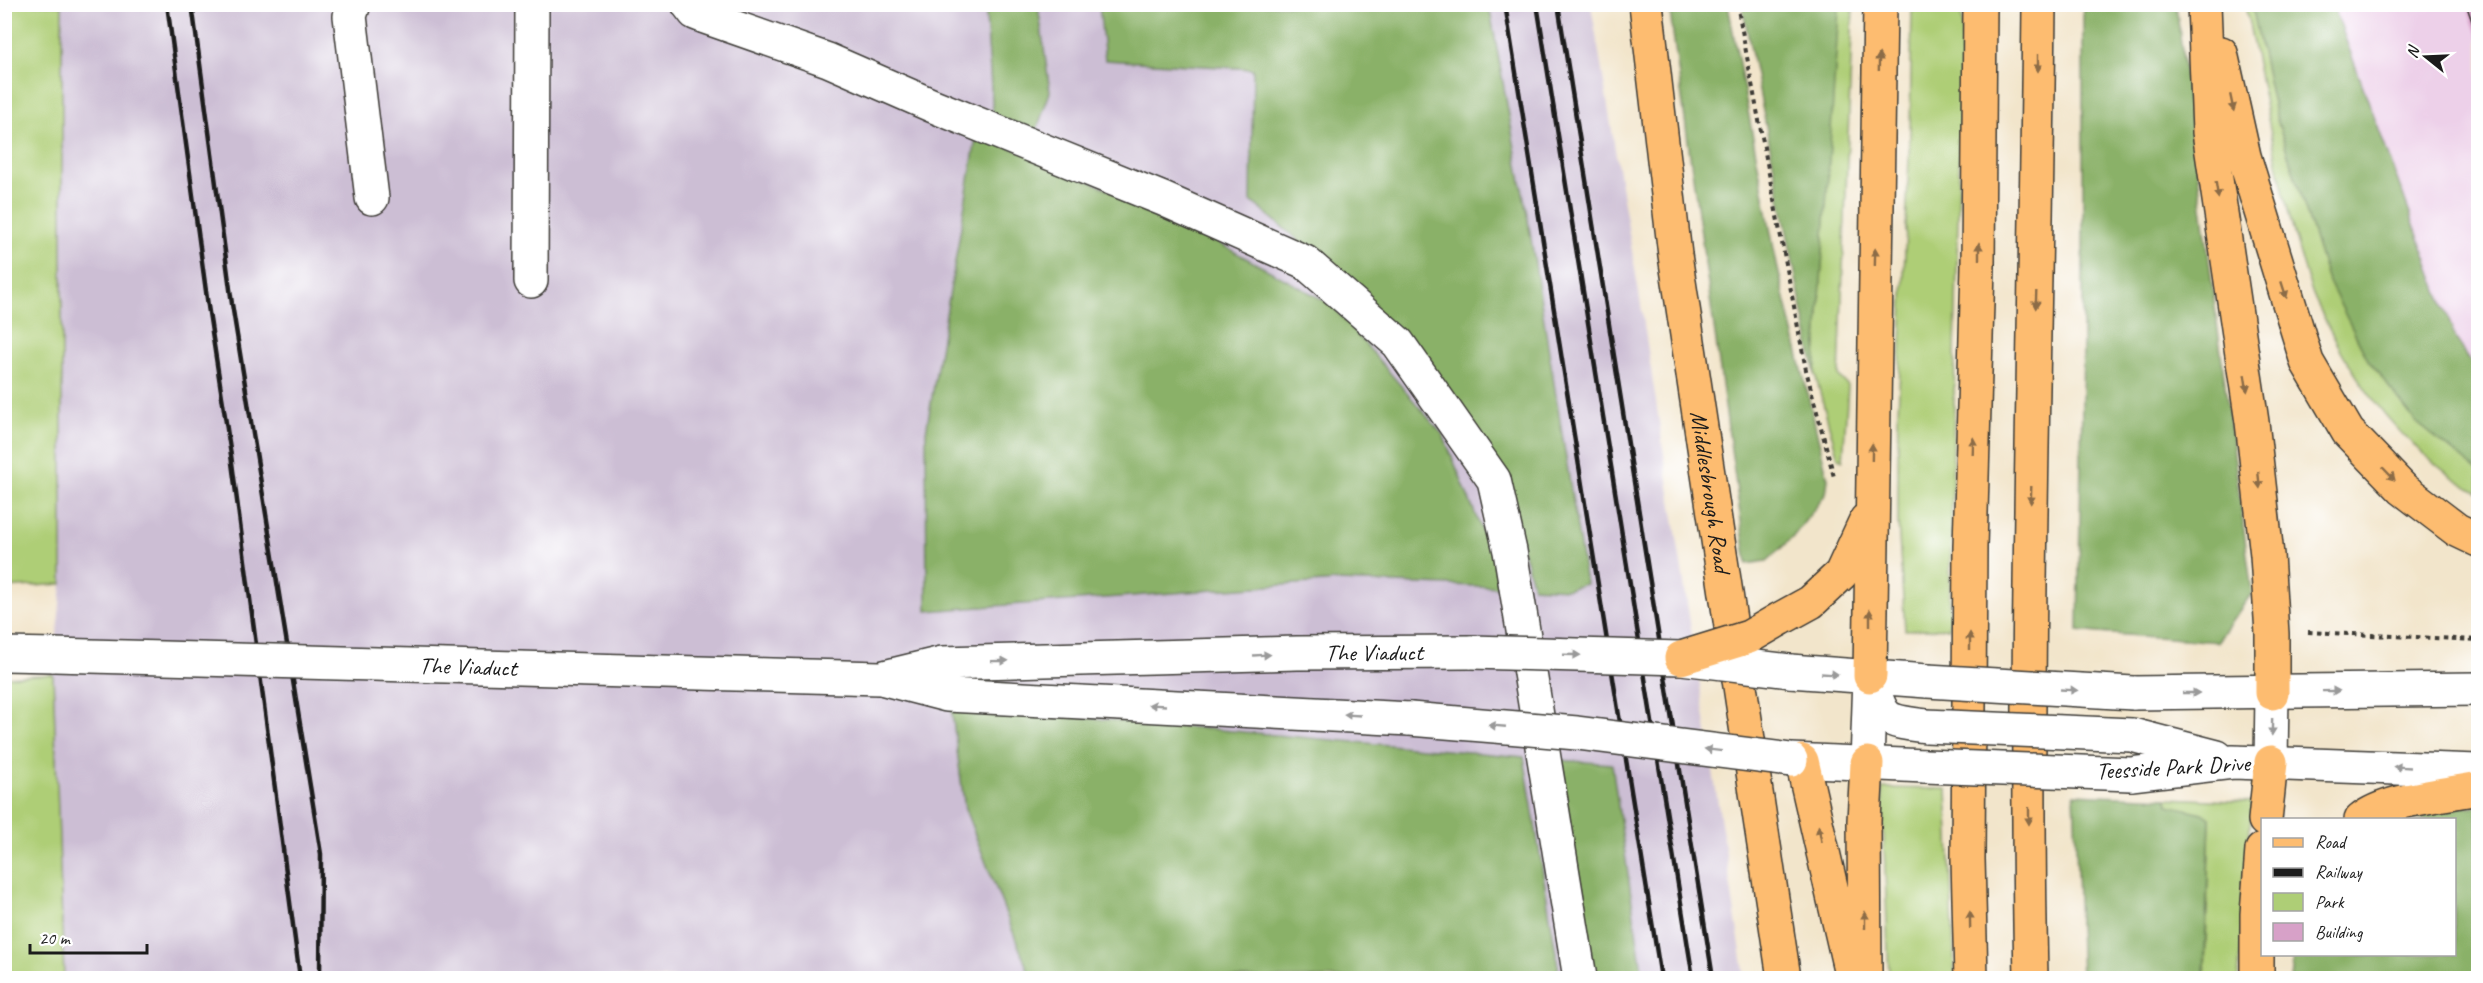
<svg xmlns="http://www.w3.org/2000/svg" width="2483" height="983" font-family="Caveat,sans-serif">
	<style>
		.built { fill: #edd0e9 }
		.industrial { fill: #ccbed4 }
		.green { fill: #aece76; stroke: #657549; stroke-width: 1.5 }
		.forest { fill: #8ab167; stroke: #536642; stroke-width: 1.5 }
		.building { fill: #d7a1c8 }
		.lines { fill: none; stroke-linecap: round; stroke-linejoin: round }
		.minor-casing { stroke: #3c3a36; stroke-width: 36 }
		.major-casing { stroke: #3c3a36; stroke-width: 36 }
		.highway-casing { stroke: #3c3a36; stroke-width: 36 }
		.path { stroke: #3c3a36; stroke-width: 4; stroke-dasharray: 4.5 4.5; stroke-linecap: butt }
		.minor { stroke: #fff; stroke-width: 33 }
		.major { stroke: #fdbc70; stroke-width: 33 }
		.highway { stroke: #fdbc70; stroke-width: 33 }
		.rail { stroke: #1c1c1c; stroke-width: 4.5 }
		.minor-bridge-casing { stroke: #3c3a36; stroke-width: 36; stroke-linecap: butt }
		.highway-bridge-casing { stroke: #3c3a36; stroke-width: 36; stroke-linecap: butt }
		.minor-bridge { stroke: #fff; stroke-width: 33 }
		.highway-bridge { stroke: #fdbc70; stroke-width: 33 }
		.oneway { fill: #8c6c46 }
		.oneway2 { fill: #999 }
		.labels { text-anchor: middle; dominant-baseline: central; stroke-width: 6; stroke-linejoin: round; paint-order: stroke }
		.street-label { font-size: 24px; fill: #1c1c1c; stroke: #fff }
	</style>
	<rect width="100%" height="100%" fill="#fff"/>
	<filter id="ink" filterUnits="userSpaceOnUse"><feTurbulence type="fractalNoise" baseFrequency=".0167" numOctaves="2"/><feDisplacementMap in="SourceGraphic" scale="12" xChannelSelector="R" yChannelSelector="G"/><feConvolveMatrix kernelMatrix="1 2 1 2 8 2 1 2 1" color-interpolation-filters="sRGB"/></filter>
	<filter id="wash" filterUnits="userSpaceOnUse"><feTurbulence type="fractalNoise" baseFrequency=".008" numOctaves="4" result="noise"/><feDisplacementMap in="SourceGraphic" scale="24" xChannelSelector="R" yChannelSelector="G"/><feGaussianBlur stdDeviation="1.35" result="paint"/><feColorMatrix in="noise" values="0 0 0 0 0 0 0 0 0 0 0 0 0 0 0 0 0 1.4 0 .05"/><feComposite in="paint" operator="in"/></filter>
	<g filter="url(#wash)">
		<rect width="100%" height="100%" fill="#f2e5cb"/>
		<path class="built" d="M2333,5H2478V372L2456,339Z"/>
		<path class="industrial" d="M62,5H1591L1641,305L1745,978H64L53,674L62,584Z"/>
		<g class="green">
			<path d="M5,4L62,5V584L5,588Z"/>
			<path d="M1838,5H1853L1839,376L1848,386L1843,460L1838,458L1815,374Z"/>
			<path d="M1912,5H1961L1962,33L1949,628L1905,630L1898,522V413L1910,134Z"/>
			<path d="M2245,5H2252L2275,113L2327,278L2416,422L2478,471V493C2411,455 2362,394 2328,326C2323,314 2315,302 2311,289C2280,199 2265,97 2245,5Z"/>
			<path d="M53,674L64,978H5V677Z"/>
			<path d="M1882,788L1947,789L1955,978H1889Z"/>
			<path d="M2167,798L2252,802L2238,978H2205L2210,818L2167,805Z"/>
		</g>
		<g class="forest">
			<path d="M987,5H1038L1050,92L1036,132L993,115L986,16Z"/>
			<path d="M1099,5H1489L1528,220L1586,584L1567,589L1533,587L1506,486L1304,245L1251,201L1253,69L1105,60Z"/>
			<path d="M1669,5H1728L1777,265L1828,479L1826,494L1792,538L1767,561L1747,564Z"/>
			<path d="M1838,5L1839,8L1815,374L1742,5Z"/>
			<path d="M2083,5H2176L2252,593L2217,642C2171,637 2124,636 2078,631L2083,343Z"/>
			<path d="M2252,5H2333L2456,339L2478,372V471L2416,422L2368,360L2327,278L2275,113Z"/>
			<path d="M977,133L1159,211L1331,304L1443,435L1505,587L1337,581L927,611L926,432Z"/>
			<path d="M951,706L1524,757L1560,978H1031L965,809Z"/>
			<path d="M1558,760L1612,764L1643,978H1594Z"/>
			<path d="M2074,794L2167,798L2168,805L2203,813L2210,818L2204,978H2081Z"/>
			<path d="M2478,806V978H2291L2294,955L2454,954V820L2401,819L2426,809Z"/>
		</g>
		<g id="blocks">
			<path class="building" d="M2466,4H2478V39Z"/>
		</g>
	</g>
	<g filter="url(#ink)">
		<use href="#blocks" fill-opacity="0" stroke="#3c3a36" stroke-width="1.5"/>
		<g class="lines">
			<g class="minor-casing">
				<g id="minor">
					<path d="M354,4L350,16L372,198"/>
					<path d="M688,4L695,13L705,17L828,60L931,105L1163,199L1305,262L1398,343L1494,480L1510,551L1580,978"/>
					<path d="M531,281L532,4"/>
					<path d="M4,654L54,655"/>
					<path d="M1790,671L1927,681"/>
					<path id="s1" d="M880,678L942,663L1297,653L1472,652"/>
					<path d="M885,679L947,695L1410,719"/>
					<path d="M1871,681C1883,721 1884,721 1926,726"/>
					<path d="M2133,693L2478,689"/>
					<path d="M2132,735L2217,757"/>
					<path d="M1791,760L1925,766"/>
					<path d="M2271,762L2272,693"/>
					<path d="M1867,763L1870,676"/>
					<path d="M2131,774L2233,762L2478,771"/>
				</g>
			</g>
			<g class="major-casing">
				<g id="major">
					<path id="s2" d="M1646,4L1675,255L1784,978"/>
				</g>
			</g>
			<g class="highway-casing">
				<g id="highway">
					<path d="M2204,4L2209,132L2252,422L2267,555L2272,634V693"/>
					<path d="M2221,53L2244,156L2307,362L2348,432L2403,489L2457,530L2478,540"/>
					<path d="M1780,619L1811,602L1841,574L1866,520"/>
					<path d="M1870,676L1880,4"/>
					<path d="M1802,761L1852,978"/>
					<path d="M2265,820L2271,762"/>
					<path d="M2361,820C2386,799 2446,795 2478,788"/>
					<path d="M1865,977L1864,821L1867,763"/>
					<path d="M1971,978L1968,859L1970,547L1978,267L1980,4"/>
					<path d="M2031,978C2024,654 2036,329 2039,4"/>
					<path d="M2257,978V914L2262,850"/>
				</g>
			</g>
			<g class="path">
				<path d="M1737,4L1806,370L1834,477"/>
				<path d="M2308,632L2478,640"/>
			</g>
			<use href="#minor" class="minor"/>
			<use href="#major" class="major"/>
			<use href="#highway" class="highway"/>
			<g class="rail">
				<path d="M167,4L208,306L231,455L300,978"/>
				<path d="M192,4L232,304L321,854L320,978"/>
				<path d="M1505,4L1661,978"/>
				<path d="M1537,4L1693,978"/>
				<path d="M1558,4L1713,978"/>
			</g>
			<g class="minor-bridge-casing">
				<g id="minor-bridge">
					<path d="M1472,652L1681,658L1790,671"/>
					<path id="s3" d="M54,655L880,678"/>
					<path d="M1927,681L2133,693"/>
					<path d="M1410,719L1577,733L1791,760"/>
					<path d="M1926,726L2132,735"/>
					<path d="M1925,766L2131,774"/>
				</g>
			</g>
			<g class="highway-bridge-casing">
				<path id="highway-bridge" d="M1681,658L1749,637L1780,619"/>
			</g>
			<use href="#minor-bridge" class="minor-bridge"/>
			<use href="#highway-bridge" class="highway-bridge"/>
		</g>
		<defs><path id="oneway-solid" d="M-6-.8H1V-3.2L6.5 0L1 3.2V.8H-6Z" transform="scale(1.5)"/></defs>
		<g class="oneway">
			<use href="#oneway-solid" transform="translate(1879 62) rotate(-89)"/>
			<use href="#oneway-solid" transform="translate(2038 63) rotate(90)"/>
			<use href="#oneway-solid" transform="translate(2232 103) rotate(78)"/>
			<use href="#oneway-solid" transform="translate(2217 190) rotate(81)"/>
			<use href="#oneway-solid" transform="translate(1979 251) rotate(-90)"/>
			<use href="#oneway-solid" transform="translate(1875 257) rotate(-89)"/>
			<use href="#oneway-solid" transform="translate(2284 290) rotate(72)"/>
			<use href="#oneway-solid" transform="translate(2036 300) rotate(92)"/>
			<use href="#oneway-solid" transform="translate(2246 383) rotate(81)"/>
			<use href="#oneway-solid" transform="translate(1973 446) rotate(-88)"/>
			<use href="#oneway-solid" transform="translate(1872 452) rotate(-89)"/>
			<use href="#oneway-solid" transform="translate(2389 474) rotate(46)"/>
			<use href="#oneway-solid" transform="translate(2259 480) rotate(84)"/>
			<use href="#oneway-solid" transform="translate(2031 495) rotate(92)"/>
			<use href="#oneway-solid" transform="translate(1870 618) rotate(-90)"/>
			<use href="#oneway-solid" transform="translate(1970 641) rotate(-90)"/>
			<use href="#oneway-solid" transform="translate(2029 816) rotate(90)"/>
			<use href="#oneway-solid" transform="translate(1820 834) rotate(-101)"/>
			<use href="#oneway-solid" transform="translate(1865 920) rotate(-90)"/>
			<use href="#oneway-solid" transform="translate(1970 920) rotate(-91)"/>
		</g>
		<g class="oneway2">
			<use href="#oneway-solid" transform="translate(1262 655) rotate(-3)"/>
			<use href="#oneway-solid" transform="translate(1572 655) rotate(2)"/>
			<use href="#oneway-solid" transform="translate(1000 661) rotate(-1)"/>
			<use href="#oneway-solid" transform="translate(1830 674) rotate(3)"/>
			<use href="#oneway-solid" transform="translate(2069 690) rotate(3)"/>
			<use href="#oneway-solid" transform="translate(2331 691) rotate(-1)"/>
			<use href="#oneway-solid" transform="translate(2191 693)"/>
			<use href="#oneway-solid" transform="translate(1157 705) rotate(-177)"/>
			<use href="#oneway-solid" transform="translate(1352 715) rotate(-177)"/>
			<use href="#oneway-solid" transform="translate(1497 726) rotate(-175)"/>
			<use href="#oneway-solid" transform="translate(2272 727) rotate(91)"/>
			<use href="#oneway-solid" transform="translate(1713 750) rotate(-173)"/>
			<use href="#oneway-solid" transform="translate(2402 767) rotate(-177)"/>
		</g>
	</g>
	<g class="labels">
		<g class="street-label">
			<text stroke="none"><textPath href="#s2" startOffset="492">Middlesbrough Road</textPath></text>
			<text stroke="none"><textPath href="#s1" startOffset="496">The Viaduct</textPath></text>
			<text stroke="none"><textPath href="#s3" startOffset="414">The Viaduct</textPath></text>
			<text transform="translate(2173 767) rotate(-3)">Teesside Park Drive</text>
		</g>
	</g>
	<rect width="2483" height="983" fill="none" stroke="#fff" stroke-width="24"/>
	<rect x="2261" y="818" width="195" height="138" fill="#ffffff" stroke="#a4a4a4" stroke-width="1.5"/>
	<rect x="2273" y="838" width="30" height="9" fill="#fdbc70" stroke="#a4a4a4" stroke-width="1.5"/>
	<text x="2315" y="848" font-size="18" fill="#1c1c1c">Road</text>
	<rect x="2273" y="868" width="30" height="9" fill="#1c1c1c" stroke="#a4a4a4" stroke-width="1.5"/>
	<text x="2315" y="878" font-size="18" fill="#1c1c1c">Railway</text>
	<rect x="2273" y="893" width="30" height="18" fill="#aece76" stroke="#a4a4a4" stroke-width="1.5"/>
	<text x="2315" y="908" font-size="18" fill="#1c1c1c">Park</text>
	<rect x="2273" y="923" width="30" height="18" fill="#d7a1c8" stroke="#a4a4a4" stroke-width="1.5"/>
	<text x="2315" y="938" font-size="18" fill="#1c1c1c">Building</text>
	<g transform="translate(2426 57) rotate(288)" stroke="#ffffff" stroke-width="4.5" paint-order="stroke">
	<path d="M0-4.5L10 22L0 15L-10 22Z" fill="#1c1c1c"/>
	<text y="-9" font-size="16" font-weight="bold" text-anchor="middle" fill="#1c1c1c">N</text>
	</g>
	<path d="M30 944v9h117v-9" fill="none" stroke="#1c1c1c" stroke-width="3"/>
	<text x="39" y="944" font-size="18" fill="#1c1c1c" stroke="#ffffff" stroke-width="4.5" paint-order="stroke">20 m</text>
</svg>
